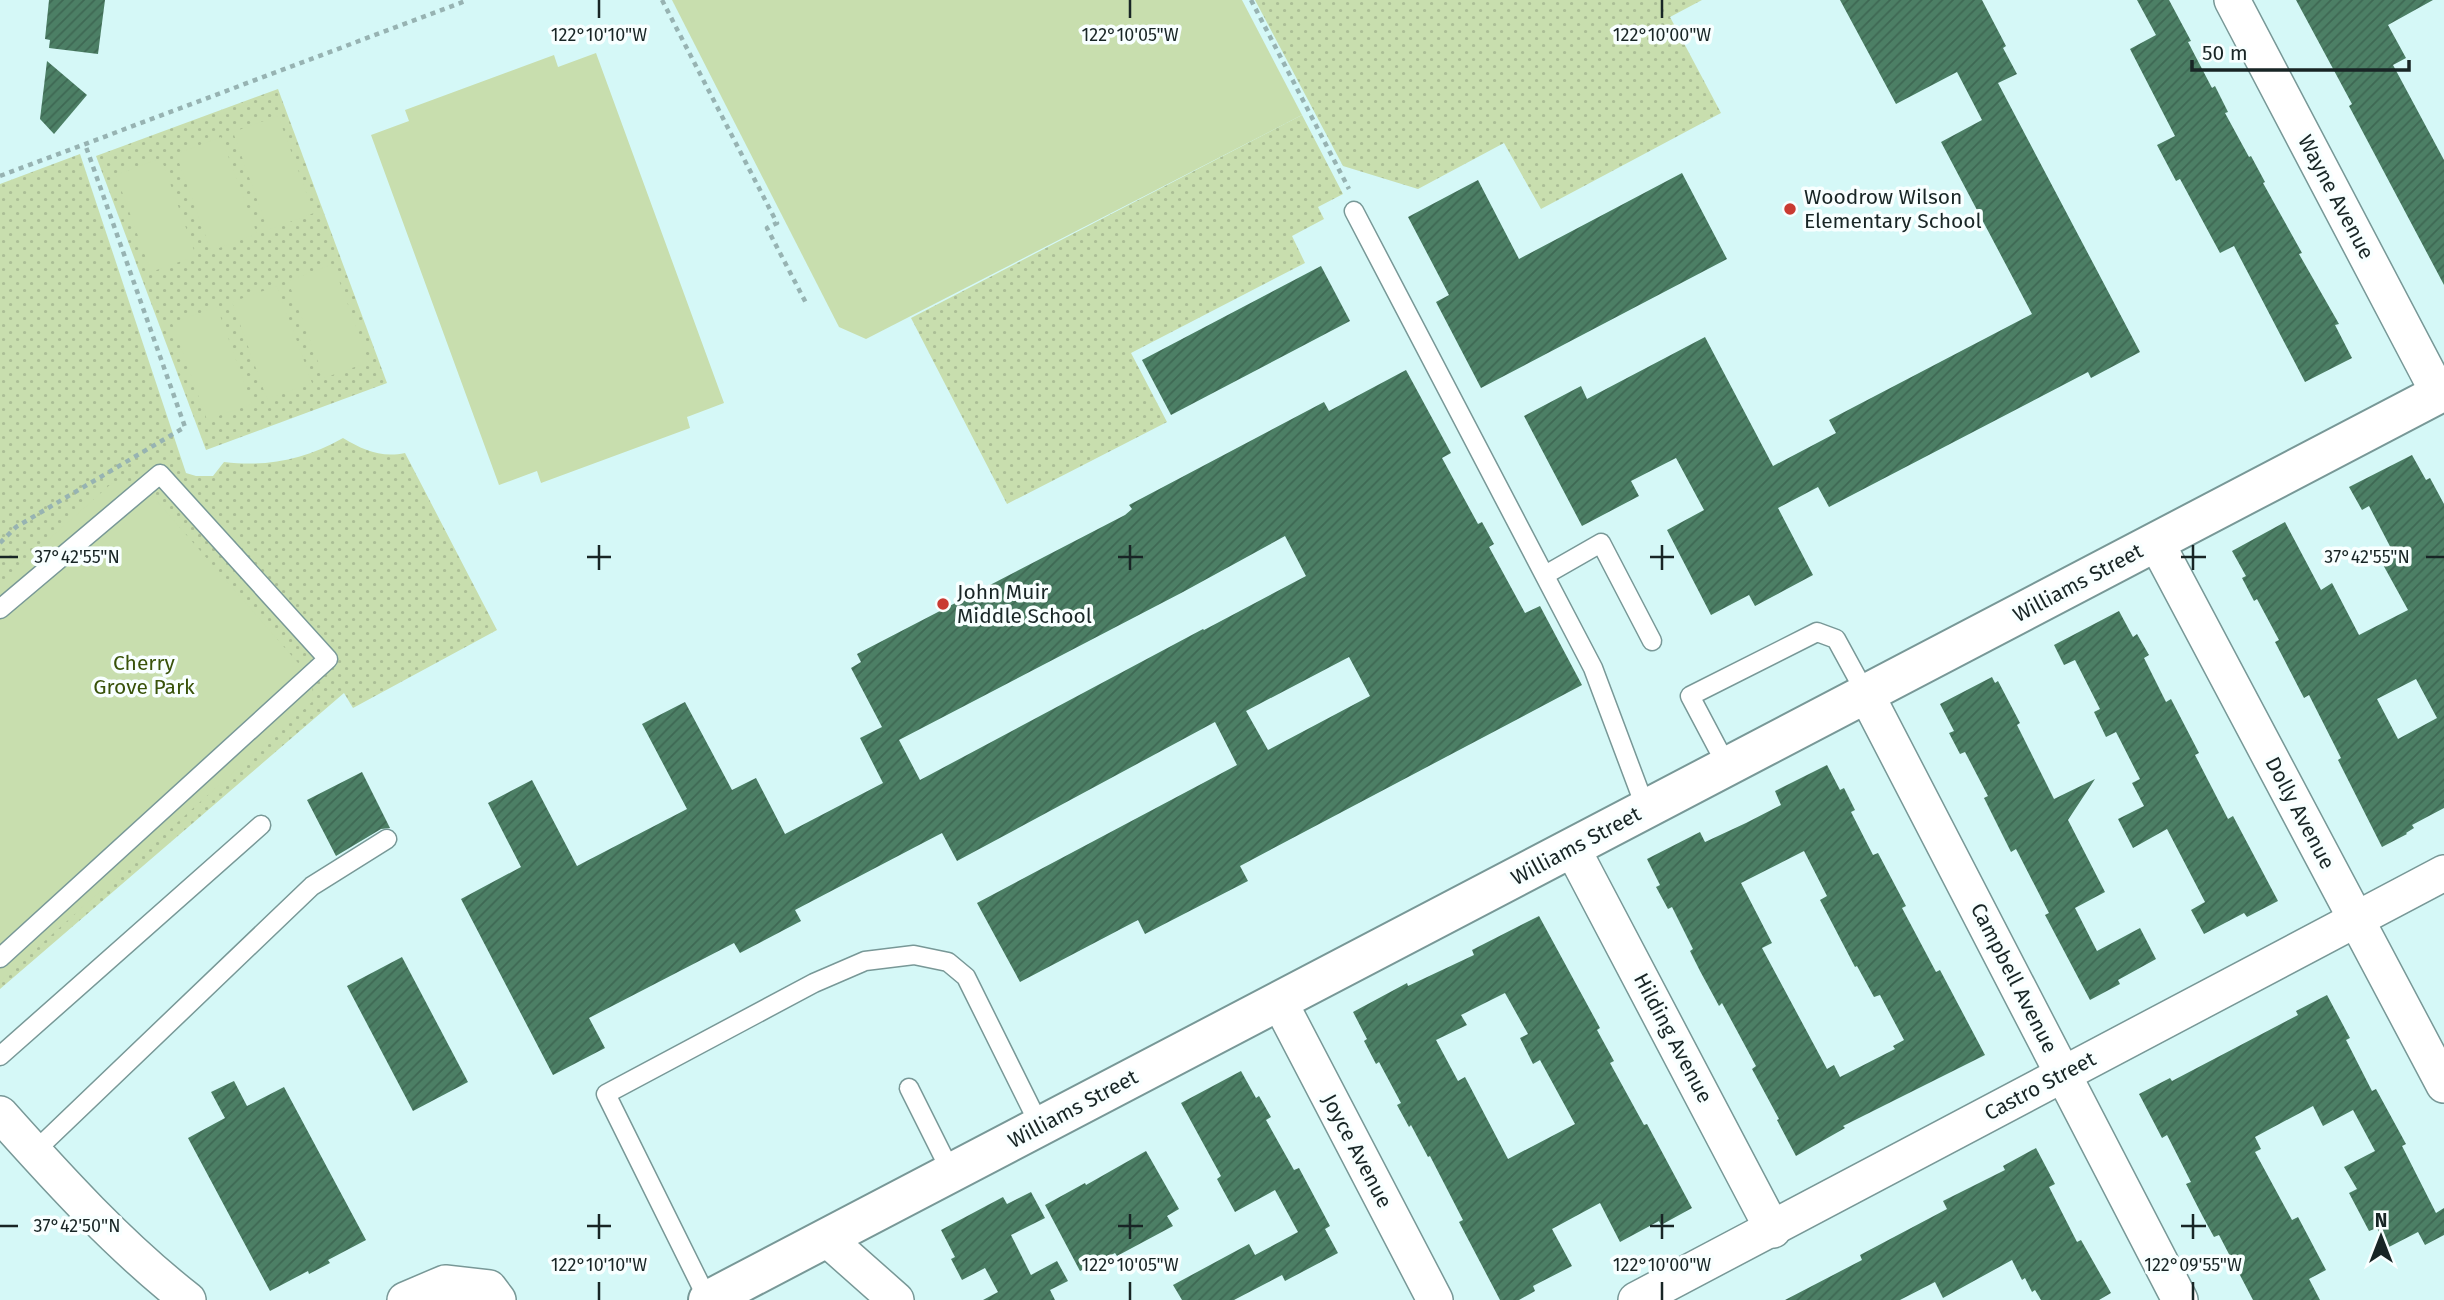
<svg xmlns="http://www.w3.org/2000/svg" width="2444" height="1300" font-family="'Fira Sans',sans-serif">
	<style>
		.grass { fill: url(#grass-dots) }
		.pitch { fill: #c8deae }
		.building { fill: url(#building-hatch); fill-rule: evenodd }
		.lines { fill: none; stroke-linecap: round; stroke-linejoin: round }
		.lane-casing { stroke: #789897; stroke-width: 21 }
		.street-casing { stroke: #789897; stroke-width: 38 }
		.secondary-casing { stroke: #789897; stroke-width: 42 }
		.path { stroke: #97b3b2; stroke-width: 4.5; stroke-dasharray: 5 5; stroke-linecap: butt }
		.lane { stroke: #fff; stroke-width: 18 }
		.street { stroke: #fff; stroke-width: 35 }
		.secondary { stroke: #fff; stroke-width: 38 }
		.ticks { fill: none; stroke: #182525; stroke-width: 2.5 }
		.poi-dot { fill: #c93b32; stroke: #f8ffff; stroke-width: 2.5 }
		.labels { text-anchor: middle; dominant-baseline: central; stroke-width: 7; stroke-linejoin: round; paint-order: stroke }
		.poi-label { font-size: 21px; fill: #182525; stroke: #f8ffff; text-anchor: start }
		.street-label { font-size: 21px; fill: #182525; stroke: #f8ffff }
		.park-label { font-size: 21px; fill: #39520a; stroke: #f8ffff }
		.ticks-label { font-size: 18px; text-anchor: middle; fill: #182525; stroke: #f8ffff; stroke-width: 7; stroke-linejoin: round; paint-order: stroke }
	</style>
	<defs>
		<pattern id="grass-dots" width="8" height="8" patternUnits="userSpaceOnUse" patternTransform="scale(1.75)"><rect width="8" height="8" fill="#c8deae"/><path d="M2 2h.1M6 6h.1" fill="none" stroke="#abbe96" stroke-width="1.8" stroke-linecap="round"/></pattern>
		<pattern id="building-hatch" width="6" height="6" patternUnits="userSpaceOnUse" patternTransform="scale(1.75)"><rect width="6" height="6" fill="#4c7f65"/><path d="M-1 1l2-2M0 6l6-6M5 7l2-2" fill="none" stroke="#3e6853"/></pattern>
	</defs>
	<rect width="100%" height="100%" fill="#d5f8f7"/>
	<g class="grass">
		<path d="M1255,0H1702L1670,17L1721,113L1541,209L1504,143L1418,189L1343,166Z"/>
		<path d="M278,89L387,383L206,450L96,156Z"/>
		<path d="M1302,115L1343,194L1318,207L1324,219L1292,236L1305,263L1131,353L1167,422L1007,504L911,318Z"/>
		<path d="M80,154L186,473L196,476H213L224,462C268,467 304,460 343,438C363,450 381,458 405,453L497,630L353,708L344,693L0,989V184Z"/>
	</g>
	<g class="pitch">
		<path d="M672,0H1242L1302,115L866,339L839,327Z"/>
		<path d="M596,53L724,403L687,417L690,428L541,483L537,471L499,485L371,135L409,121L405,110L554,55L558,67Z"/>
		<path d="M278,116L314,213L268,230L233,132Z"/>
		<path d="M221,137L257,234L211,251L176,154Z"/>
		<path d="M161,158L196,256L151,272L116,175Z"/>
		<path d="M333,264L369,362L324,378L288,281Z"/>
		<path d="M277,286L312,383L267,399L232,302Z"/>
		<path d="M217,307L252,404L207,420L172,323Z"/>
		<path d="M112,483L142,484L312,679L313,701L0,981V583Z"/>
	</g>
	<g class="building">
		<path d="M49,0H105L98,54L49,48L50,40L45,39Z"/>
		<path d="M1840,0H1982L2006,46L2003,48L2017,74L1998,83L2140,352L2091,378L2088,372L1829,507L1818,487L1778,508L1813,575L1755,606L1749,595L1711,615L1667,530L1704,510L1676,458L1631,481L1639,496L1582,526L1524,416L1581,386L1587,399L1705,337L1773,466L1836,433L1829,420L2032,314L1941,142L1982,120L1957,72L1896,104Z"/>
		<path d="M2137,0H2169L2191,41L2188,42L2212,88L2215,86L2228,112L2225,113L2249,157L2251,156L2265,182L2263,183L2302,253L2299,254L2339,324L2335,325L2352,358L2305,382L2234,246L2220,253L2180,179L2176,181L2157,145L2175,136L2130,49L2156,35Z"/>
		<path d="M2296,0H2433L2388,25L2406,58L2393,65L2444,160V285L2349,106L2352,104Z"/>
		<path d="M47,61L87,95L54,134L40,119Z"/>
		<path d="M1682,173L1727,259L1481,388L1436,302L1449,295L1408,217L1478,180L1519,259Z"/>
		<path d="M1321,266L1350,321L1171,415L1142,360Z"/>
		<path d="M1406,370L1451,453L1442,458L1478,524L1482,522L1494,544L1489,547L1525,613L1540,606L1582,685L1240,866L1248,881L1145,934L1138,920L1020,982L977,903L1237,765L1215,722L957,861L942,833L795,910L801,921L740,953L734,943L589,1018L605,1048L553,1075L461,899L521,867L488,803L532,780L577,866L687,809L642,724L685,702L732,790L756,778L785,834L883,783L860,738L882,727L851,668L861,662L857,654L1125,515L1132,509L1129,505L1324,402L1329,411ZM1285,536L1306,576L1204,630L1203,629L920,780L899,740L1183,592ZM1349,657L1370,696L1268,750L1246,711Z"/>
		<path d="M2412,455L2426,480L2430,478L2444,504V808L2412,825L2414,828L2406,833L2407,834L2382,847L2338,760L2341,758L2309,695L2304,698L2275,642L2279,640L2257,599L2254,601L2242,578L2246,576L2232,551L2285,522L2321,590L2332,583L2359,635L2408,610L2381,561L2394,554L2369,506L2362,510L2349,487ZM2416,679L2437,718L2398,739L2377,699Z"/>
		<path d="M2119,611L2133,637L2137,634L2149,655L2144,658L2166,702L2171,699L2199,753L2195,755L2228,819L2233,816L2278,901L2247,917L2244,913L2204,934L2191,910L2205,902L2167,829L2133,848L2118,819L2144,806L2132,783L2140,779L2116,732L2106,737L2094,712L2100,709L2075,660L2064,665L2054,645Z"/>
		<path d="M1992,677L1995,683L1998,681L2020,723L2017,725L2054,799L2095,779L2068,820L2105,892L2075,908L2097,951L2140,928L2156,959L2118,980L2120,984L2090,1000L2045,915L2049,913L2016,849L2011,852L1984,798L1988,796L1965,752L1960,754L1949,733L1954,731L1940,704Z"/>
		<path d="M1827,765L1840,790L1844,788L1855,810L1851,812L1873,855L1878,853L1906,906L1902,908L1936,972L1940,970L1985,1055L1843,1126L1845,1128L1796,1156L1777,1120L1779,1119L1752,1069L1756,1066L1722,1003L1719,1006L1700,971L1690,951L1693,949L1672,907L1668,909L1656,887L1660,885L1647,859L1700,832L1705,842L1746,823L1781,805L1775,791ZM1804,851L1827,896L1820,900L1855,967L1857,966L1874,997L1880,995L1904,1040L1893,1046L1895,1049L1840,1077L1834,1065L1827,1069L1762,948L1772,943L1741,883Z"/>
		<path d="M362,772L390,828L381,829L336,856L307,800Z"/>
		<path d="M1539,916L1600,1028L1597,1030L1614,1061L1610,1063L1644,1125L1647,1124L1692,1208L1661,1225L1659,1221L1620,1242L1600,1203L1552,1229L1572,1266L1533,1286L1535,1291L1519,1300H1500L1459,1222L1463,1220L1430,1156L1428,1157L1411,1125L1409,1127L1397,1105L1401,1103L1379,1062L1376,1064L1364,1041L1367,1039L1353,1012L1407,983L1408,986L1474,955L1472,950ZM1505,993L1528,1034L1520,1038L1533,1064L1540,1060L1575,1124L1508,1159L1465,1077L1458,1081L1436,1040L1467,1025L1461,1015Z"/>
		<path d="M402,957L468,1082L413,1111L347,986Z"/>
		<path d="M2327,995L2350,1038L2346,1040L2372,1091L2376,1089L2406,1144L2402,1146L2436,1213L2444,1208V1235L2425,1245L2418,1232L2387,1248L2377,1228L2369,1231L2349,1193L2357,1189L2344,1167L2375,1151L2353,1110L2323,1126L2313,1106L2255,1137L2261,1149L2255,1152L2292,1220L2298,1217L2326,1270L2309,1279L2320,1300H2253L2219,1235L2214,1237L2203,1217L2186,1184L2191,1182L2167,1135L2162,1138L2139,1094L2170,1078L2172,1081L2298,1015L2296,1011Z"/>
		<path d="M1241,1071L1256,1098L1259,1096L1271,1117L1266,1120L1294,1170L1299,1168L1330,1226L1325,1229L1338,1253L1285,1281L1282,1275L1234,1300H1182L1173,1285L1249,1244L1255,1255L1298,1232L1275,1190L1235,1212L1217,1179L1221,1176L1181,1103Z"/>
		<path d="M234,1081L247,1106L284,1087L366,1240L328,1260L330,1263L309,1274L308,1271L270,1291L188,1138L225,1118L211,1092Z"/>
		<path d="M2036,1148L2055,1184L2049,1187L2077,1242L2081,1240L2111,1293L2099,1300H2041L2035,1290L2032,1292L2025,1278L2022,1280L2012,1260L1943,1298L1935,1282L1900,1300H1785L1862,1260L1860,1255L1947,1209L1943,1201L2005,1170L2003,1166Z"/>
		<path d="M1146,1151L1179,1209L1167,1216L1173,1226L1117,1256L1115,1253L1080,1271L1045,1205L1085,1183L1086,1185Z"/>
		<path d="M1031,1192L1045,1218L1011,1235L1031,1275L1057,1261L1068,1281L1050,1290L1055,1300H983L998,1292L985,1268L962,1280L951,1259L955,1257L941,1230L1003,1197L1007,1204Z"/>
	</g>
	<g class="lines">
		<g class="lane-casing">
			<g id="lane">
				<path d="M1354,211L1593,668L1646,809"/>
				<path d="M1545,575L1601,543L1652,641"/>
				<path d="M0,609L160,474L328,659L0,958"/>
				<path d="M1727,766L1690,696L1817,632L1836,639L1866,694"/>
				<path d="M0,1056L261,825"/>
				<path d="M909,1088L951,1172"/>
				<path d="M34,1152L312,886L387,839"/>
				<path d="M708,1300L606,1094L814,983L865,961L914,955L948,962L966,977L1040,1126"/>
			</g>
		</g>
		<g class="street-casing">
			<g id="street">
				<path d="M2232,0L2439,394"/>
				<path d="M2156,542L2444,1085"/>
				<path d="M1866,694L2180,1300"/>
				<path d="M1572,848L1773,1230"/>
				<path d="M1279,1001L1435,1300"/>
				<path d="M0,1114C59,1180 119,1246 188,1300"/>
				<path d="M826,1238L896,1300"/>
				<path d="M405,1300L445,1283L489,1288L498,1300"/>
				<path d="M1636,1300L2444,873"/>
			</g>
		</g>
		<g class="secondary-casing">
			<path id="secondary" d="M708,1300L2444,391"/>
		</g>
		<g class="path">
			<path d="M662,0L777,223L767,228L806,303"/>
			<path d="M1251,0L1349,189"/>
			<path d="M0,176L468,0"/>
			<path d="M0,543L16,527L185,427L85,144"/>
		</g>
		<use href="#lane" class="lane"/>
		<use href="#street" class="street"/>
		<use href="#secondary" class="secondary"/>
	</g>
	<path class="ticks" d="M599,0V18M1130,0V18M1662,0V18M599,545V570M1130,545V570M1662,545V570M2193,545V570M0,557H18M587,557H611M1118,557H1143M1650,557H1674M2181,557H2206M2426,557H2444M599,1214V1239M1130,1214V1239M1662,1214V1239M2193,1214V1239M0,1226H18M587,1226H611M1118,1226H1143M1650,1226H1674M2181,1226H2206M599,1282V1300M1130,1282V1300M1662,1282V1300M2193,1282V1300"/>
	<g class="poi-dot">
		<circle cx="1790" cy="209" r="7"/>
		<circle cx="943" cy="604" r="7"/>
	</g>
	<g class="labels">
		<g class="poi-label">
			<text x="1804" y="197">Woodrow Wilson<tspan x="1804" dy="24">Elementary School</tspan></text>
			<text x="957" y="592">John Muir<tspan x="957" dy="24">Middle School</tspan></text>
		</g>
		<g class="street-label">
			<text transform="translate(2336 197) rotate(62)">Wayne Avenue</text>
			<text transform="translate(2078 583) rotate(-28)">Williams Street</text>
			<text transform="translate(2300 813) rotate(62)">Dolly Avenue</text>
			<text transform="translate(1576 846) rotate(-28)">Williams Street</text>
			<text transform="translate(2014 978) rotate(63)">Campbell Avenue</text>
			<text transform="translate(1673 1038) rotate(62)">Hilding Avenue</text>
			<text transform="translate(2040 1086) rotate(-28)">Castro Street</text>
			<text transform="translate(1073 1109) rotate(-28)">Williams Street</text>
			<text transform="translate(1357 1151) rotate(62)">Joyce Avenue</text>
		</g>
		<g class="park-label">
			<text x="144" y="663">Cherry<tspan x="144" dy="24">Grove Park</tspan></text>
		</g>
	</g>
	<g class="ticks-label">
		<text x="599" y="41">122°10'10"W</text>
		<text x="1130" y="41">122°10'05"W</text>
		<text x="1662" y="41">122°10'00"W</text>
		<text x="77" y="563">37°42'55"N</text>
		<text x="2367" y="563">37°42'55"N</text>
		<text x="77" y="1232">37°42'50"N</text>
		<text x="599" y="1271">122°10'10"W</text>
		<text x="1130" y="1271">122°10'05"W</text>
		<text x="1662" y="1271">122°10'00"W</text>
		<text x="2193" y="1271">122°09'55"W</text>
	</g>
	<g transform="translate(2381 1237)" stroke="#f8ffff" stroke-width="5" paint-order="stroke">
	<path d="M0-5L12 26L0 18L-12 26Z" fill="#182525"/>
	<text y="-10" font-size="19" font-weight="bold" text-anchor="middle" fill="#182525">N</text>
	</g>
	<path d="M2192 60v10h217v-10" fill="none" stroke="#182525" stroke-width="3.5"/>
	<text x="2202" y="60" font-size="21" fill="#182525" stroke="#f8ffff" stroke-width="5" paint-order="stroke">50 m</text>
</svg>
